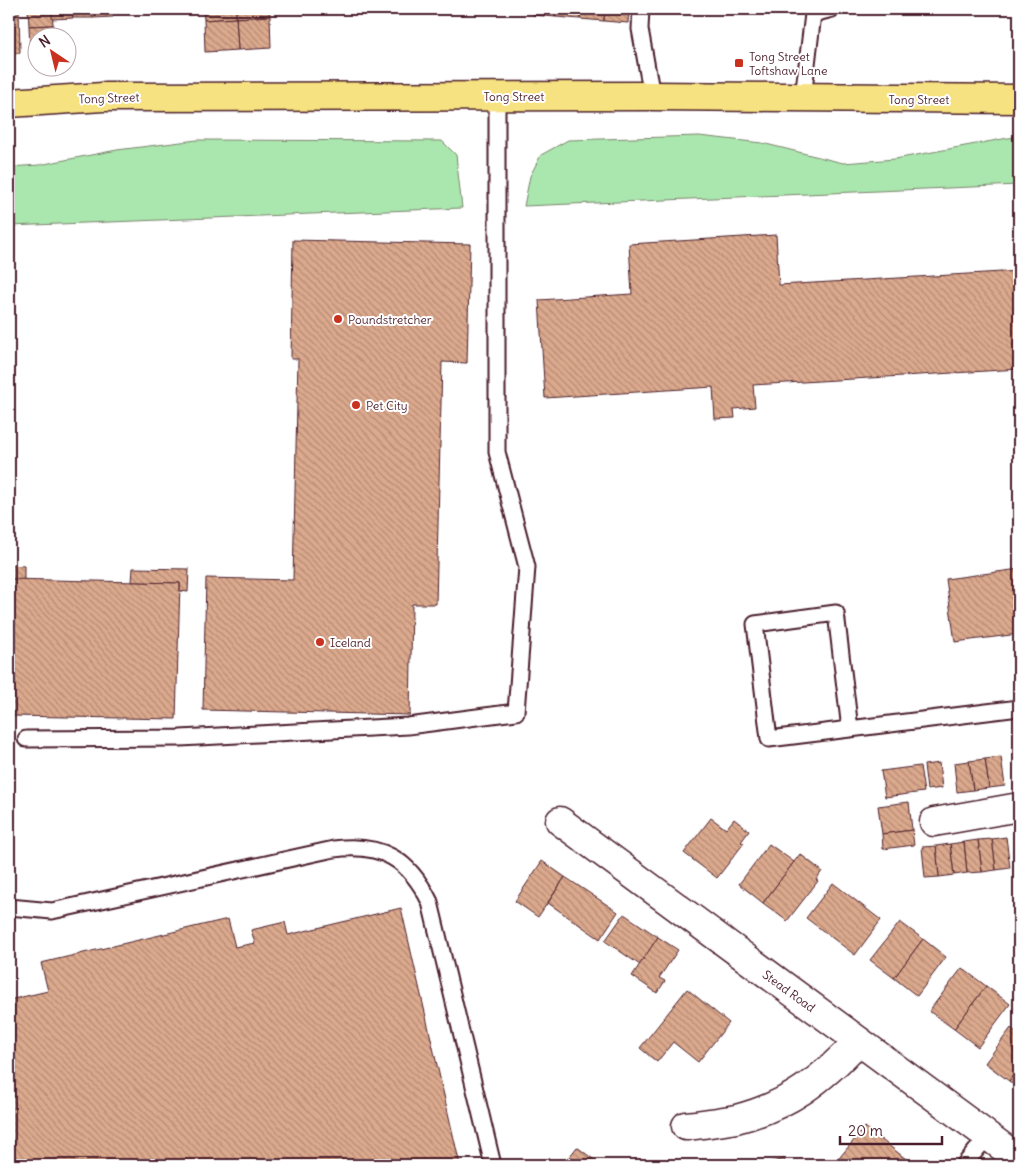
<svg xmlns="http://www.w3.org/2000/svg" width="1028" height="1174" font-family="Delius,sans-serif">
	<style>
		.grass { fill: #aae7ae; stroke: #7a836c }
		.building { fill: url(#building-back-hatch); stroke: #4a1f2b }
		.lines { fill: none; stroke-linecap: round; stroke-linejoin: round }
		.service-casing { stroke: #4a1f2b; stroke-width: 19 }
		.minor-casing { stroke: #4a1f2b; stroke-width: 31 }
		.trunk-casing { stroke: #4a1f2b; stroke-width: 31 }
		.service { stroke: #fff; stroke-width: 15 }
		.minor { stroke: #fff; stroke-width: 28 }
		.trunk { stroke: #f7e281; stroke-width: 28 }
		.poi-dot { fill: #c8321e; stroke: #fff; stroke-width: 2 }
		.labels { text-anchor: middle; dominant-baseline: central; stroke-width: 4; stroke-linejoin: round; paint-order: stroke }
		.poi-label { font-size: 12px; fill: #4a1f2b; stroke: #fff; text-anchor: start }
		.street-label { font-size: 12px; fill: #4a1f2b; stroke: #fff }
	</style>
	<defs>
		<pattern id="building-back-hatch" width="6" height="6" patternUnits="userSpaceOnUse" patternTransform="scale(1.25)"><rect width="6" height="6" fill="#dba98d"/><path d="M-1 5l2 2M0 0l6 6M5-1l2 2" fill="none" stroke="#b48973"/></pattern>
	</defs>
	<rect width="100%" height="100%" fill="#fff"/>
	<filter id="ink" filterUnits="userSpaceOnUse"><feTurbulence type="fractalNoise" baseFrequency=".02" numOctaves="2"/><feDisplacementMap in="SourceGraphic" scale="10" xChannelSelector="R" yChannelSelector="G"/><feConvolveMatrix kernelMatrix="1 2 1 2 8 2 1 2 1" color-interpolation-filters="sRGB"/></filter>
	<g filter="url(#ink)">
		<g class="grass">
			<path d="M699,136L762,143L843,163L895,159L1008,138L1019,137V185L524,206L530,176L541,155L568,140Z"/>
			<path d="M197,140L442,141L456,155L462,208L9,226V167L39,165L117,150Z"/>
		</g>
		<g class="building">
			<path d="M9,9H19L20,53H9Z"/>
			<path d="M28,9H52L53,25L29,26Z"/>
			<path d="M52,9H72L73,18L52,19Z"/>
			<path d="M72,9H92L93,18H73Z"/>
			<path d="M92,9H113V17L93,18Z"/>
			<path d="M113,9H143V10L113,11Z"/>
			<path d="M203,9H236V18L204,20Z"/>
			<path d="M236,9H269L270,16L236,18Z"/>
			<path d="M533,9H557L556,17L533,15Z"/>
			<path d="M557,9H581L580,19L556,17Z"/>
			<path d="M581,9H605L604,21L580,19Z"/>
			<path d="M605,9H629L628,23L604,21Z"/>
			<path d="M270,16L271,48L238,50L236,18Z"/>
			<path d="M236,18L238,50L205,52L204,20Z"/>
			<path d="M53,25V38H38V51H30L29,26Z"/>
			<path d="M776,235L779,285L1019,271V369L753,385L755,407L734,409L735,418L715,419L713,387L545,398L539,300L632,294L629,244Z"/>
			<path d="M293,240L470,244L467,363L442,362L436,604H412L410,715L203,710L206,578L293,580L298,359H291Z"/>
			<path d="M9,565L24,566V580L9,579Z"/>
			<path d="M133,568L189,569L188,592L180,591V583L132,582Z"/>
			<path d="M1019,569V634L955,642L946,579Z"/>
			<path d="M9,579L180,583L176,719L11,716V741H9Z"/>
			<path d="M1001,757L1005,786L989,788L985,759Z"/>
			<path d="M985,759L989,788L973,790L969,761Z"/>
			<path d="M969,761L973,790L957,792L954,763Z"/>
			<path d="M939,763L942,788L927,790L924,765Z"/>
			<path d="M920,766L924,792L885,797L881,771Z"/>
			<path d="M909,802L912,830L882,834L878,806Z"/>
			<path d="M711,818L726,829L734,819L749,831L741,842L744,843L717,878L684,853Z"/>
			<path d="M912,830L914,845L883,849L882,834Z"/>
			<path d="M1006,837L1010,868L996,870L992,839Z"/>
			<path d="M992,839L996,870L982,872L978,840Z"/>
			<path d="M978,840L982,872L967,873L964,842Z"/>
			<path d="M964,842L967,873L954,875L950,844Z"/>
			<path d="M769,844L794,862L763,903L739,884Z"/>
			<path d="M950,844L954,875L939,877L936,846Z"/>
			<path d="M936,846L939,877L925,878L922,847Z"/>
			<path d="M800,854L822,871L816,880L818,881L787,921L763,903Z"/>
			<path d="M542,861L565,877L538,917L515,901Z"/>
			<path d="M1019,870V885H1016L1014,871Z"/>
			<path d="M565,877L618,912L600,939L548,903Z"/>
			<path d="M833,883L881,920L855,955L806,918Z"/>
			<path d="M1016,885H1019V899H1018Z"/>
			<path d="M401,908L460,1165H9V1000L48,991L41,963L228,919L235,947L255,943L251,930L285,922L288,935Z"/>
			<path d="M624,914L658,937L640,965L605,941Z"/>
			<path d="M900,922L923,939L894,978L870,960Z"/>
			<path d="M658,937L678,950L659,978L665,981L657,993L632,976Z"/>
			<path d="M923,939L946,957L917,996L894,978Z"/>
			<path d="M962,968L986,986L954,1029L929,1011Z"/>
			<path d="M986,986L1010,1004L978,1047L954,1029Z"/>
			<path d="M687,989L729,1023L698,1062L673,1042L657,1062L640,1048Z"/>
			<path d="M1011,1028L1019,1035V1067L1009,1081L985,1063Z"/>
			<path d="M1019,1067V1089L1009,1081Z"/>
			<path d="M865,1127L906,1159L901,1165H838L835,1163Z"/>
			<path d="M577,1147L601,1165H563Z"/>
			<path d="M784,1159L786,1165H760Z"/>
		</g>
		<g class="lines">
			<g class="service-casing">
				<g id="service">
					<path d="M641,9L640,29L652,96"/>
					<path d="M803,98L813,14L832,9"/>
					<path d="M850,729L836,613L755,624L769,739L1019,708"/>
					<path d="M26,739L180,738L408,726L516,712L527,567L497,452V96"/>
					<path d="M9,907L52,911L334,849C382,843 409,859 430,902L493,1165"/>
					<path d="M964,1165L988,1136"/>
				</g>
			</g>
			<g class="minor-casing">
				<g id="minor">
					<path d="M560,821L1019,1159"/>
					<path d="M934,822L1019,807"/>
					<path d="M686,1126C703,1124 720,1122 736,1119C788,1106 822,1080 858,1041"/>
				</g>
			</g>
			<g class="trunk-casing">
				<path id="trunk" d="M9,103L103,97L652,96L1019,99"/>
			</g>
			<use href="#service" class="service"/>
			<use href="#minor" class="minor"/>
			<use href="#trunk" class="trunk"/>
		</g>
	</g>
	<g class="poi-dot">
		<rect x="734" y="58" width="10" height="10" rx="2.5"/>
		<circle cx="338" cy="319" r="5"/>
		<circle cx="356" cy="405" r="5"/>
		<circle cx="320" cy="642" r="5"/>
	</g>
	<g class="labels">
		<g class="poi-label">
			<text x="749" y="56">Tong Street<tspan x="749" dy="14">Toftshaw Lane</tspan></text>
			<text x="348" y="319">Poundstretcher</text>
			<text x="366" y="405">Pet City</text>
			<text x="330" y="642">Iceland</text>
		</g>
		<g class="street-label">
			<text x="514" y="96">Tong Street</text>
			<text transform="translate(109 98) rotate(-2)">Tong Street</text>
			<text x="919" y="99">Tong Street</text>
			<text transform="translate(789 991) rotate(36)">Stead Road</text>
		</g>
	</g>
	<rect width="1028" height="1174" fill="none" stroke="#fff" stroke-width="30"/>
	<rect x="15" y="15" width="998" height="1144" fill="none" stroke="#4a1f2b" stroke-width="2" filter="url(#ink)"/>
	<g transform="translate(52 52) rotate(325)"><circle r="24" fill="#ffffff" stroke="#b7a5aa"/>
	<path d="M0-4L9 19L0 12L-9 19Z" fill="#c8321e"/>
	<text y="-8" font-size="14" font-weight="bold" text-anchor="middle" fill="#4a1f2b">N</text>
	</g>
	<path d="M840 1136v8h102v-8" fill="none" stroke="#4a1f2b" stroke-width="2.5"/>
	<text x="848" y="1136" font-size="15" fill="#4a1f2b" stroke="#ffffff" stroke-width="4" paint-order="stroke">20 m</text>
</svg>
